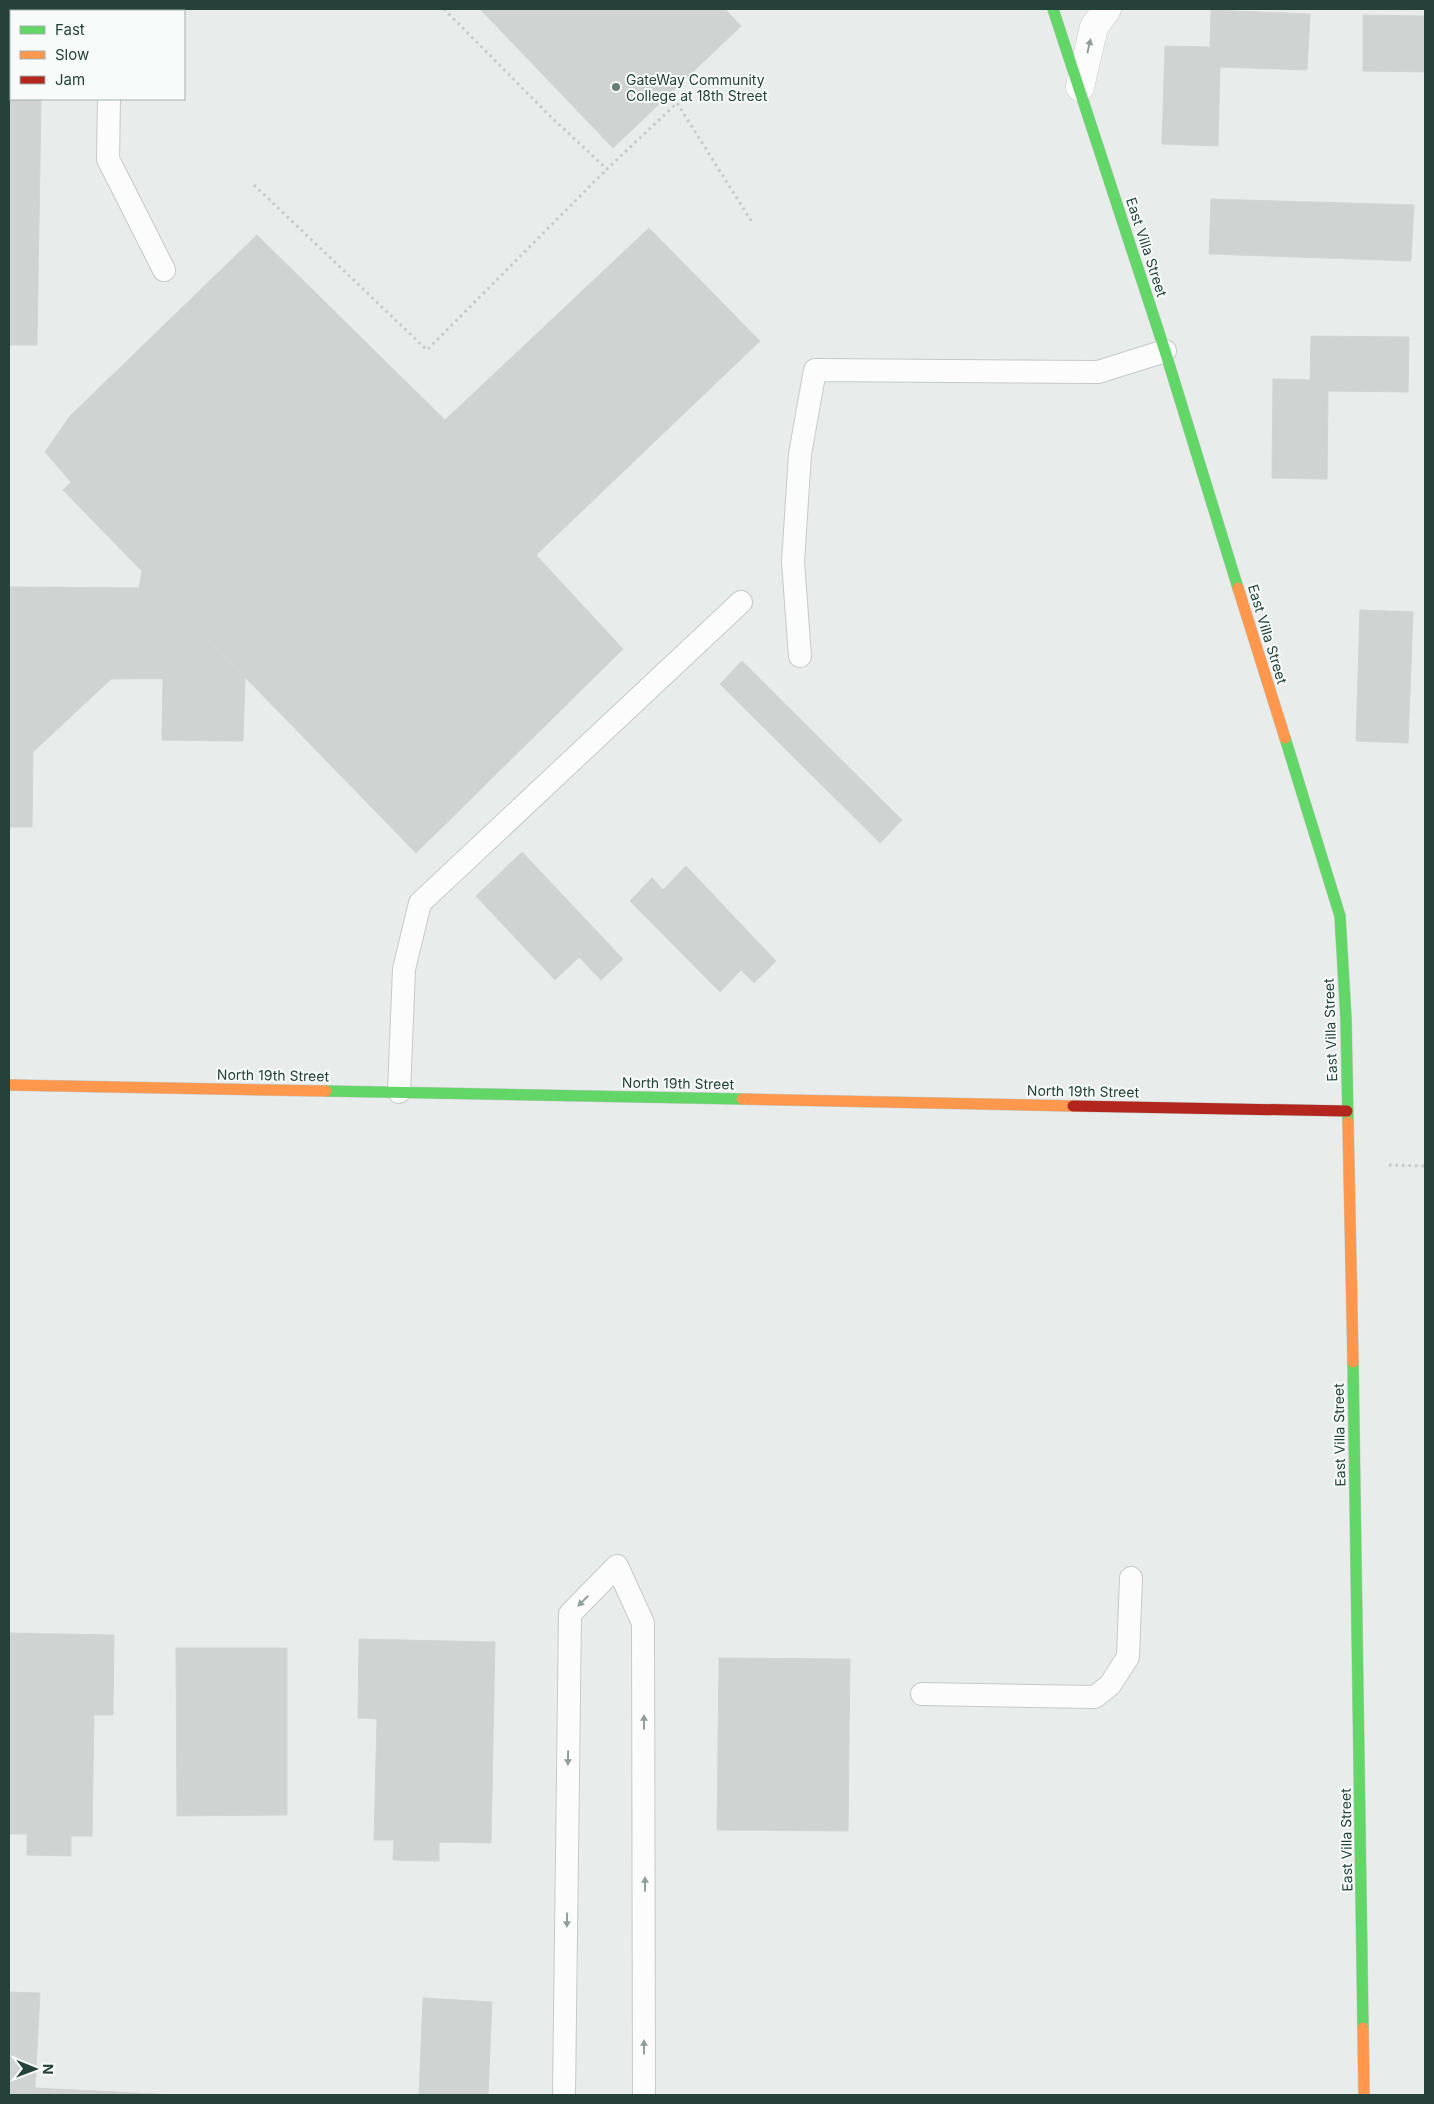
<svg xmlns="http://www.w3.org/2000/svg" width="1434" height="2104" font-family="Inter,sans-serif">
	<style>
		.building { fill: #cfd4d2; stroke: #d1d6d4 }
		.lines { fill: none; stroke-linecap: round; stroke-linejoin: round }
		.lane-casing { stroke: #c5cac8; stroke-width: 24 }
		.street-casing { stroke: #c5cac8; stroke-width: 29 }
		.fast-casing { stroke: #c3cbc8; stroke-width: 12 }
		.slow-casing { stroke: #c3cbc8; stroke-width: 12 }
		.jam-casing { stroke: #c3cbc8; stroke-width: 12 }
		.path { stroke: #c3ccca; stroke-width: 3; stroke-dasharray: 2.5 4; stroke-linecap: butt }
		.lane { stroke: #fcfcfc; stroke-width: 22 }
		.street { stroke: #fcfcfc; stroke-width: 28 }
		.fast { stroke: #63d668; stroke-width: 11 }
		.slow { stroke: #ff974d; stroke-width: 11 }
		.jam { stroke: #b3261e; stroke-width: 11 }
		.oneway { fill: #909f9b }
		.poi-dot { fill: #697e78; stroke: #f7fbf9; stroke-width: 2 }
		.labels { text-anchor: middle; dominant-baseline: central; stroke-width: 4; stroke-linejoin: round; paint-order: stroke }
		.poi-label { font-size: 14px; fill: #24423a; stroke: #f7fbf9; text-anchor: start }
		.street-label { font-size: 14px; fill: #24423a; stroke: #f7fbf9 }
	</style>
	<rect width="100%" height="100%" fill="#e8edeb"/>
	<g class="building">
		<path d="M480,9H725L741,26L613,148Z"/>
		<path d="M1211,10L1310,14L1307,70L1220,67L1218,146L1162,144L1165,46L1210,47Z"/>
		<path d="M1363,15L1425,16V72L1363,71Z"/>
		<path d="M9,24H11V99H41L37,345H9Z"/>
		<path d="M1211,199L1414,205L1411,261L1209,254Z"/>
		<path d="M649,228L760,341L536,555L623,649L416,853L63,490L71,482L45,452L70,416L257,235L445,420Z"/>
		<path d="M1311,336L1409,337L1408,392L1328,391L1327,479L1272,478L1273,379L1310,380Z"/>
		<path d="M142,571L245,678L111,679L33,752L9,751V587L139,588Z"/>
		<path d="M1360,610L1413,612L1408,743L1356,741Z"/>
		<path d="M742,661L902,820L880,843L720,684Z"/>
		<path d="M163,677L245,678L243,741L162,740Z"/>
		<path d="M9,751L33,752L32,827H9Z"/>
		<path d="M522,852L623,959L601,980L579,957L555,980L476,896Z"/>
		<path d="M686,866L776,961L754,983L741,970L720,992L630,901L652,878L663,890Z"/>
		<path d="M9,1633L114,1635L113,1715H94L92,1836H71V1856L27,1855V1834H9Z"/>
		<path d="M359,1639L495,1642L491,1843L439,1842V1861L393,1860L394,1840H374L377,1719L358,1718Z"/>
		<path d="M176,1648H287V1815L177,1816Z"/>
		<path d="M719,1658L850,1659L848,1831L717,1830Z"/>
		<path d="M9,1992L40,1993L35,2088L177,2095H9Z"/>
		<path d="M423,1998L492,2002L488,2095H419Z"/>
	</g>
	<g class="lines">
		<g class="lane-casing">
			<g id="lane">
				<path d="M111,11V9"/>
				<path d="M109,99L108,159L164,270"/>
				<path d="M800,656L793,562L800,454L815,370L1098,372L1165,351"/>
				<path d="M399,1092L404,969L420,903L741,602"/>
				<path d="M922,1694L1095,1697L1110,1685L1128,1657L1131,1578"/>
				<path d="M564,2095L570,1614L617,1566L643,1623L644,2095"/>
			</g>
		</g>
		<g class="street-casing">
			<path id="street" d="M1080,87L1094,27L1107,9"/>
		</g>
		<g class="fast-casing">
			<g id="fast">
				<path d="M1053,9L1165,351L1238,588"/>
				<path d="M1285,738L1340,916L1346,1019L1348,1122"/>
				<path d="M326,1091L742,1099"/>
				<path d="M1353,1362L1363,2028"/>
			</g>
		</g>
		<g class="slow-casing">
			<g id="slow">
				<path d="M1238,588L1285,738"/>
				<path d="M9,1085L326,1091"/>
				<path d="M742,1099L1073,1106"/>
				<path d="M1348,1122L1353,1362"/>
				<path d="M1363,2028L1364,2095"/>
			</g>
		</g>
		<g class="jam-casing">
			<path id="jam" d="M1073,1106L1347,1111"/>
		</g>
		<g class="path">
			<path d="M444,9L550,116L607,169L677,103L752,222"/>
			<path d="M254,185L427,350L607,169"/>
			<path d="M1389,1165L1425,1166"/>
		</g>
		<use href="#lane" class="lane"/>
		<use href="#street" class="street"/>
		<use href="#fast" class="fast"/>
		<use href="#slow" class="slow"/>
		<use href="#jam" class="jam"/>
	</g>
	<defs><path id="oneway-solid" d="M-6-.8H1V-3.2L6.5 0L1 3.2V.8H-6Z" transform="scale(1.25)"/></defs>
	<g class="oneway">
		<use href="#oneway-solid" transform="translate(1089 46) rotate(-77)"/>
		<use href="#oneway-solid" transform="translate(583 1601) rotate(135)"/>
		<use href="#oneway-solid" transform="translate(644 1722) rotate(-90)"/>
		<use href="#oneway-solid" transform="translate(568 1758) rotate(91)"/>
		<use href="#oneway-solid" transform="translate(645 1884) rotate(-90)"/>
		<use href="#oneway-solid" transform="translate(567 1920) rotate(91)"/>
		<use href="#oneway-solid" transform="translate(644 2047) rotate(-90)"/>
	</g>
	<circle class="poi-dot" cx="616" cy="87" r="5"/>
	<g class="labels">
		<g class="poi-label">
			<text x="626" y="79">GateWay Community<tspan x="626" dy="16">College at 18th Street</tspan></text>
		</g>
		<g class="street-label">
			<text transform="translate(1147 247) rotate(72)">East Villa Street</text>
			<text transform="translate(1268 634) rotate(73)">East Villa Street</text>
			<text transform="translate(1330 1030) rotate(-92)">East Villa Street</text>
			<text transform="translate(273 1075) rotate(1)">North 19th Street</text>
			<text transform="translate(678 1083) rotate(1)">North 19th Street</text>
			<text transform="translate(1083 1091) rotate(1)">North 19th Street</text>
			<text transform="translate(1339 1435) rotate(-91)">East Villa Street</text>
			<text transform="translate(1346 1840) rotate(-91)">East Villa Street</text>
		</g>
	</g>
	<rect width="1434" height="2104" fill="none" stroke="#24423a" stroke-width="20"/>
	<rect x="10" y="10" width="175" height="90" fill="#f7fbf9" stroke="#a3b1ad"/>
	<rect x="20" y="26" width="25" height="8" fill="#63d668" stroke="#a3b1ad"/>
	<text x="55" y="35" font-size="15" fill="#24423a">Fast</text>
	<rect x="20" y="51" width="25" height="8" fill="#ff974d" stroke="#a3b1ad"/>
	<text x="55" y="60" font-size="15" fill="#24423a">Slow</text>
	<rect x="20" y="76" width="25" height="8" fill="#b3261e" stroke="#a3b1ad"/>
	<text x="55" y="85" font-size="15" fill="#24423a">Jam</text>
	<g transform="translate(35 2069) rotate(91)" stroke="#f7fbf9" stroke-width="4" paint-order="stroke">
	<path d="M0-4L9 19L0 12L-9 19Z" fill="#24423a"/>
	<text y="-8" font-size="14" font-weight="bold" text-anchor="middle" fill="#24423a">N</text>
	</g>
</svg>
